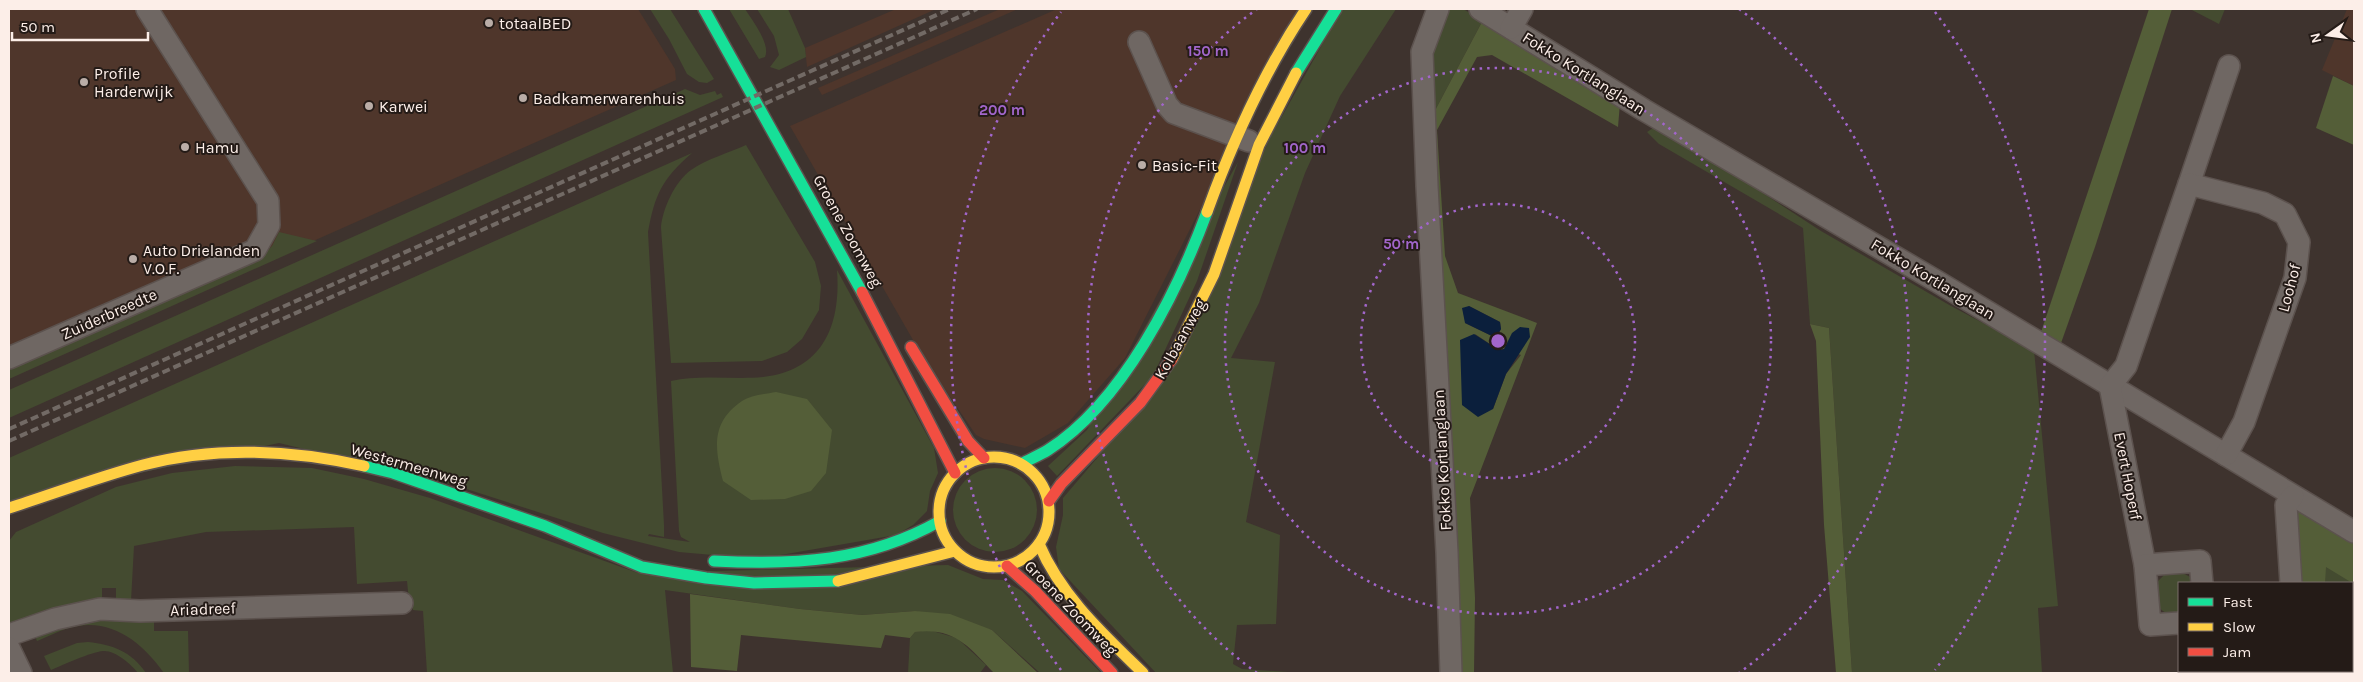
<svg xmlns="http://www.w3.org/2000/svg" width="2363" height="682" font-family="Karla,sans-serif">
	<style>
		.built { fill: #4f362b }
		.green { fill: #444b30 }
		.forest { fill: #545e38; fill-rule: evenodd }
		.water { fill: #0b1f3c }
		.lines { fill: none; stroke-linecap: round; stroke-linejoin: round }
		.street-casing { stroke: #5c524e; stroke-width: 24 }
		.fast-casing { stroke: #5c524e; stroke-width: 14 }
		.slow-casing { stroke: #5c524e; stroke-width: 14 }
		.jam-casing { stroke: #5c524e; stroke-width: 14 }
		.street { stroke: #6f6763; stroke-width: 21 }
		.fast { stroke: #16e098; stroke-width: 11 }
		.slow { stroke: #ffcf43; stroke-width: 11 }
		.jam { stroke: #f24e42; stroke-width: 11 }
		.rail { stroke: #726a65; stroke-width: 4; stroke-dasharray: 8 4; stroke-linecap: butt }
		.ring { fill: none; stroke: #a266cb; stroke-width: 2.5; stroke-dasharray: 2.5 5 }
		.poi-dot { fill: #baada7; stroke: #241b17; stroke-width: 2 }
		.labels { text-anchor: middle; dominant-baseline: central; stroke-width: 4; stroke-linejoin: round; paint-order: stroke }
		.poi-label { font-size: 16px; fill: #fceee8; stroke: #241b17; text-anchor: start }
		.street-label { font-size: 16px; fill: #fceee8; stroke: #241b17 }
		.centre { fill: #a266cb; stroke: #241b17; stroke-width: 2.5 }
		.ring-label { font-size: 15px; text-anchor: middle; font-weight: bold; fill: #a266cb; stroke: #241b17; stroke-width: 4; stroke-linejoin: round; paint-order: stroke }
	</style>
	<rect width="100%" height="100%" fill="#3e332e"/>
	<g class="built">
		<path d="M9,9H638L675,69L676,80L9,376Z"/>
		<path d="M896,9H936L807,67L805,48Z"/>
		<path d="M1000,9H1018L822,95L818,88Z"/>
		<path d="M1057,9H1301L1125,358L1068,423L1025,448L984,439L976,435L924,359L790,126Z"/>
		<path d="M2347,9H2354V86L2322,70Z"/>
	</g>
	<g class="green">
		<path d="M650,9H670L714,79L707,83L699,82L687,74L669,39Z"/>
		<path d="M729,9H745C752,20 771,44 765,57L759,59Z"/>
		<path d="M757,9H788L805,48L806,57L779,70L770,67L779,55L774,36Z"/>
		<path d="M1342,9H1396L1340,96L1305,173L1259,303L1231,358L1275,362L1246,522L1280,535L1276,624L1237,625L1233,664L1242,669L1303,673H1156L1059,569L1056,547L1063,515V498L1155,390L1271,136Z"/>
		<path d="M1445,9H1463L1483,20L1430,120L1429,55Z"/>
		<path d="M2190,9H2225L2219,24Z"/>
		<path d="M685,89L700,95L715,91L717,95L721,93L723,97L9,418V390Z"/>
		<path d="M1661,127L1821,231L1951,306L2034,350L2058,606L2038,608L2042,673H1852L1829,328L1810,324L1803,228L1659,144L1647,132L1653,128Z"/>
		<path d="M746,145L815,262L821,286L819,310L802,339L787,352L762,361L671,363L661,228C662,210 675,181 691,170C707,159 728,153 746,145Z"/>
		<path d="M692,153C662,179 655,194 648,232L664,525V537L649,534L648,536L690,542L681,537L679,531L671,381C700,374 734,380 763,377C824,370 841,324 837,270L934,448L938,473L930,491L927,511L913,525L896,535L758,559L679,552L603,533L451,484L279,443L9,501V458Z"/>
		<path d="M1238,162L1197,281L1153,376L1057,476L1048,466L1087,430Z"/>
		<path d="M279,232L317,241L9,379V369L262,256L272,246Z"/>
		<path d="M235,466L312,468L364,479L430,498L638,573L948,565L983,579L1003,580L1022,591L1101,673H1040L992,630L915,611L862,615L800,609L665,590L673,673H427L423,611L413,610L412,601H409L407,581L357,584L354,527L206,532L134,546L131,601H116V588H102V601L10,625L9,541L16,532L116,487L172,473Z"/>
		<circle cx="995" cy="510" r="42"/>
		<path d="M2298,517L2354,550V673H2309V671H2352V583H2302Z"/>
		<path d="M2181,572L2190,577L2195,583H2179V615L2167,614L2159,608L2155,584L2166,573Z"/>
		<path d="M87,619L154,621V631H188L189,673H164C142,642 110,616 69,628C58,631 47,637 37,641L34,634Z"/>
		<path d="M929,630L957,638L986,665L980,673H908L910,638L915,632Z"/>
		<path d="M88,642C113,645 131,651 146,673H138C131,664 115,650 103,651C91,652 63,665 51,670L44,656L77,643Z"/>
	</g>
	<g class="forest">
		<path d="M2149,9H2172L2095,247L2060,346L2040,335Z"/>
		<path d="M1483,20L1620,103L1618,127L1492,55L1477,57L1437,130L1445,256L1458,293L1537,323L1470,498L1475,598L1474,673H1453L1430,120ZM1469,306L1500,322L1501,329L1496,338L1465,323ZM1475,334L1499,350L1505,349L1521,355L1506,374L1493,409Z"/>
		<path d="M2333,76L2354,86V145L2316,128Z"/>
		<path d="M1810,324L1829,328L1852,673H1836L1824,525L1816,341Z"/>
		<path d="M776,392L807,399L832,430L826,473L811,491L785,499L751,500L723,481C715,449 710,423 742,401C751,395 766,394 776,392Z"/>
		<path d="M2297,504L2354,540V584L2326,567L2325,583H2297L2294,525Z"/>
		<path d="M690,594L800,609L862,615L915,611L950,614L992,630L1038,673H994C969,647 955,627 915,632L910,638L885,635L881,648L741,635L737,671L691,667Z"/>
	</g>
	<g class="water">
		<path d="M1469,306L1500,322L1501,329L1496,338L1465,323L1462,308Z"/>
		<path d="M1520,327L1529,328L1530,337L1506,374L1493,409L1478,417L1462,405L1460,340L1474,334L1499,350L1504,349L1512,333Z"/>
	</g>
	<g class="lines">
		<g class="street-casing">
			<g id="street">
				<path d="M1438,9L1422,52L1427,186L1447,552L1451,673"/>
				<path d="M1480,9L1644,110L1938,282L2354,532"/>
				<path d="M1511,28L1522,9"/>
				<path d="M1139,42L1167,105L1174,113L1249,141"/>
				<path d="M2189,184L2229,66"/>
				<path d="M9,358L255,250L269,225L268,201L147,9"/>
				<path d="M2145,565L2110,386L2126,366L2189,184L2263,203L2285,214L2299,242L2295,278L2244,422L2226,455"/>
				<path d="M2291,583L2286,505L2293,496"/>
				<path d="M2179,623L2150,625L2145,565L2200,561L2202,583"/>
				<path d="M9,635L55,619L100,609L140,611L402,603"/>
				<path d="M9,648L21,673"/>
				<path d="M2295,671V673"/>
			</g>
		</g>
		<g class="fast-casing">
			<g id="fast">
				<path d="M704,9L862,292"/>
				<path d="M1296,73L1336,9"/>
				<path d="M1021,464C1030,459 1040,455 1048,450C1123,402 1177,293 1207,212"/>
				<path d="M364,466L393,473L545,526L642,567L706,578L754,583L838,581"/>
				<path d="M714,561C796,565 867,562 940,521"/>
			</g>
		</g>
		<g class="slow-casing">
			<g id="slow">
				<path d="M1207,212C1233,140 1263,73 1306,9"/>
				<path d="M1172,359L1214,274L1259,145L1296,73"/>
				<circle cx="994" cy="512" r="55"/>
				<path d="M9,508C53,494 98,477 143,465C215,446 292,450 364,466"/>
				<path d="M1039,544C1061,596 1103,634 1143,673"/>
				<path d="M838,581L955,551"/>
			</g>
		</g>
		<g class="jam-casing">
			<g id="jam">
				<path d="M862,292L955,473"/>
				<path d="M911,347L968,441L984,458"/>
				<path d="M1049,501L1061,484L1140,403L1172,359"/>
				<path d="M1007,566L1035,591L1112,673"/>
			</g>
		</g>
		<use href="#street" class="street"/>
		<use href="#fast" class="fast"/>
		<use href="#slow" class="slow"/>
		<use href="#jam" class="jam"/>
		<g class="rail">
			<path d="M9,429L950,9"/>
			<path d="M9,441L977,9"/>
		</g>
	</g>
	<g class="ring">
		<circle cx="1498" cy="341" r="137"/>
		<circle cx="1498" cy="341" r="273"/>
		<path d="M1257 673A410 410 0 0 1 1257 9M1739 9A410 410 0 0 1 1739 673"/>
		<path d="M1061 670A547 547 0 0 1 1061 12M1935 12A547 547 0 0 1 1935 670"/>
	</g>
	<g class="poi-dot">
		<circle cx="489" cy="23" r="5"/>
		<circle cx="84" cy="82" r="5"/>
		<circle cx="523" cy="98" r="5"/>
		<circle cx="369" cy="106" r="5"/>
		<circle cx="185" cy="147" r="5"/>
		<circle cx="1142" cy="165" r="5"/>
		<circle cx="133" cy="259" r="5"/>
	</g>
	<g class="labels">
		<g class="poi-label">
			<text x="499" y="23">totaalBED</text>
			<text x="94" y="73">Profile<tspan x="94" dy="18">Harderwijk</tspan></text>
			<text x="533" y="98">Badkamerwarenhuis</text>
			<text x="379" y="106">Karwei</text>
			<text x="195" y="147">Hamu</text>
			<text x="1152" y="165">Basic-Fit</text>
			<text x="143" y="250">Auto Drielanden<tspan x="143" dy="18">V.O.F.</tspan></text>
		</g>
		<g class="street-label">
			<text transform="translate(1584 73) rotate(32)">Fokko Kortlanglaan</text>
			<text transform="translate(848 231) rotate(61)">Groene Zoomweg</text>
			<text transform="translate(1933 279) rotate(31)">Fokko Kortlanglaan</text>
			<text transform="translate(2289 288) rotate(-75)">Loohof</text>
			<text transform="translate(109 314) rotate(-24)">Zuiderbreedte</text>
			<text transform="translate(1180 339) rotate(-61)">Kolbaanweg</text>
			<text transform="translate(1442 460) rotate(-93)">Fokko Kortlanglaan</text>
			<text transform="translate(409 465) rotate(16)">Westermeenweg</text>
			<text transform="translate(2128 476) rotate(79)">Evert Hoperf</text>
			<text transform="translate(1071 608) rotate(46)">Groene Zoomweg</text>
			<text transform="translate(203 609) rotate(-2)">Ariadreef</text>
		</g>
	</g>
	<circle cx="1498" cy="341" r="8" class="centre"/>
	<g class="ring-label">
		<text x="1208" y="56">150 m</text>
		<text x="1002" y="115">200 m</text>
		<text x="1305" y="153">100 m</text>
		<text x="1401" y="249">50 m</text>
	</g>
	<rect width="2363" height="682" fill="none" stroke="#fceee8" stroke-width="20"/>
	<rect x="2178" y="582" width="175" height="90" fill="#241b17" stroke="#7a6f6b"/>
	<rect x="2188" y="598" width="25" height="8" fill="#16e098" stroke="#7a6f6b"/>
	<text x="2223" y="607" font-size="15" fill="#fceee8">Fast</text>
	<rect x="2188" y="623" width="25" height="8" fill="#ffcf43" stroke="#7a6f6b"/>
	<text x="2223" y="632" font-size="15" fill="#fceee8">Slow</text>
	<rect x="2188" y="648" width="25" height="8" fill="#f24e42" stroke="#7a6f6b"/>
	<text x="2223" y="657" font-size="15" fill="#fceee8">Jam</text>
	<g transform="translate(2328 35) rotate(256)" stroke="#241b17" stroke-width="4" paint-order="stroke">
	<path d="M0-4L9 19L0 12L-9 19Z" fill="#fceee8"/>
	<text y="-8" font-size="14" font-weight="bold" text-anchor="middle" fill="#fceee8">N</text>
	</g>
	<path d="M12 32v8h136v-8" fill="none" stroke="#fceee8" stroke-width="2.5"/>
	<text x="20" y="32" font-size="15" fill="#fceee8" stroke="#241b17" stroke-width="4" paint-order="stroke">50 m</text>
</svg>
